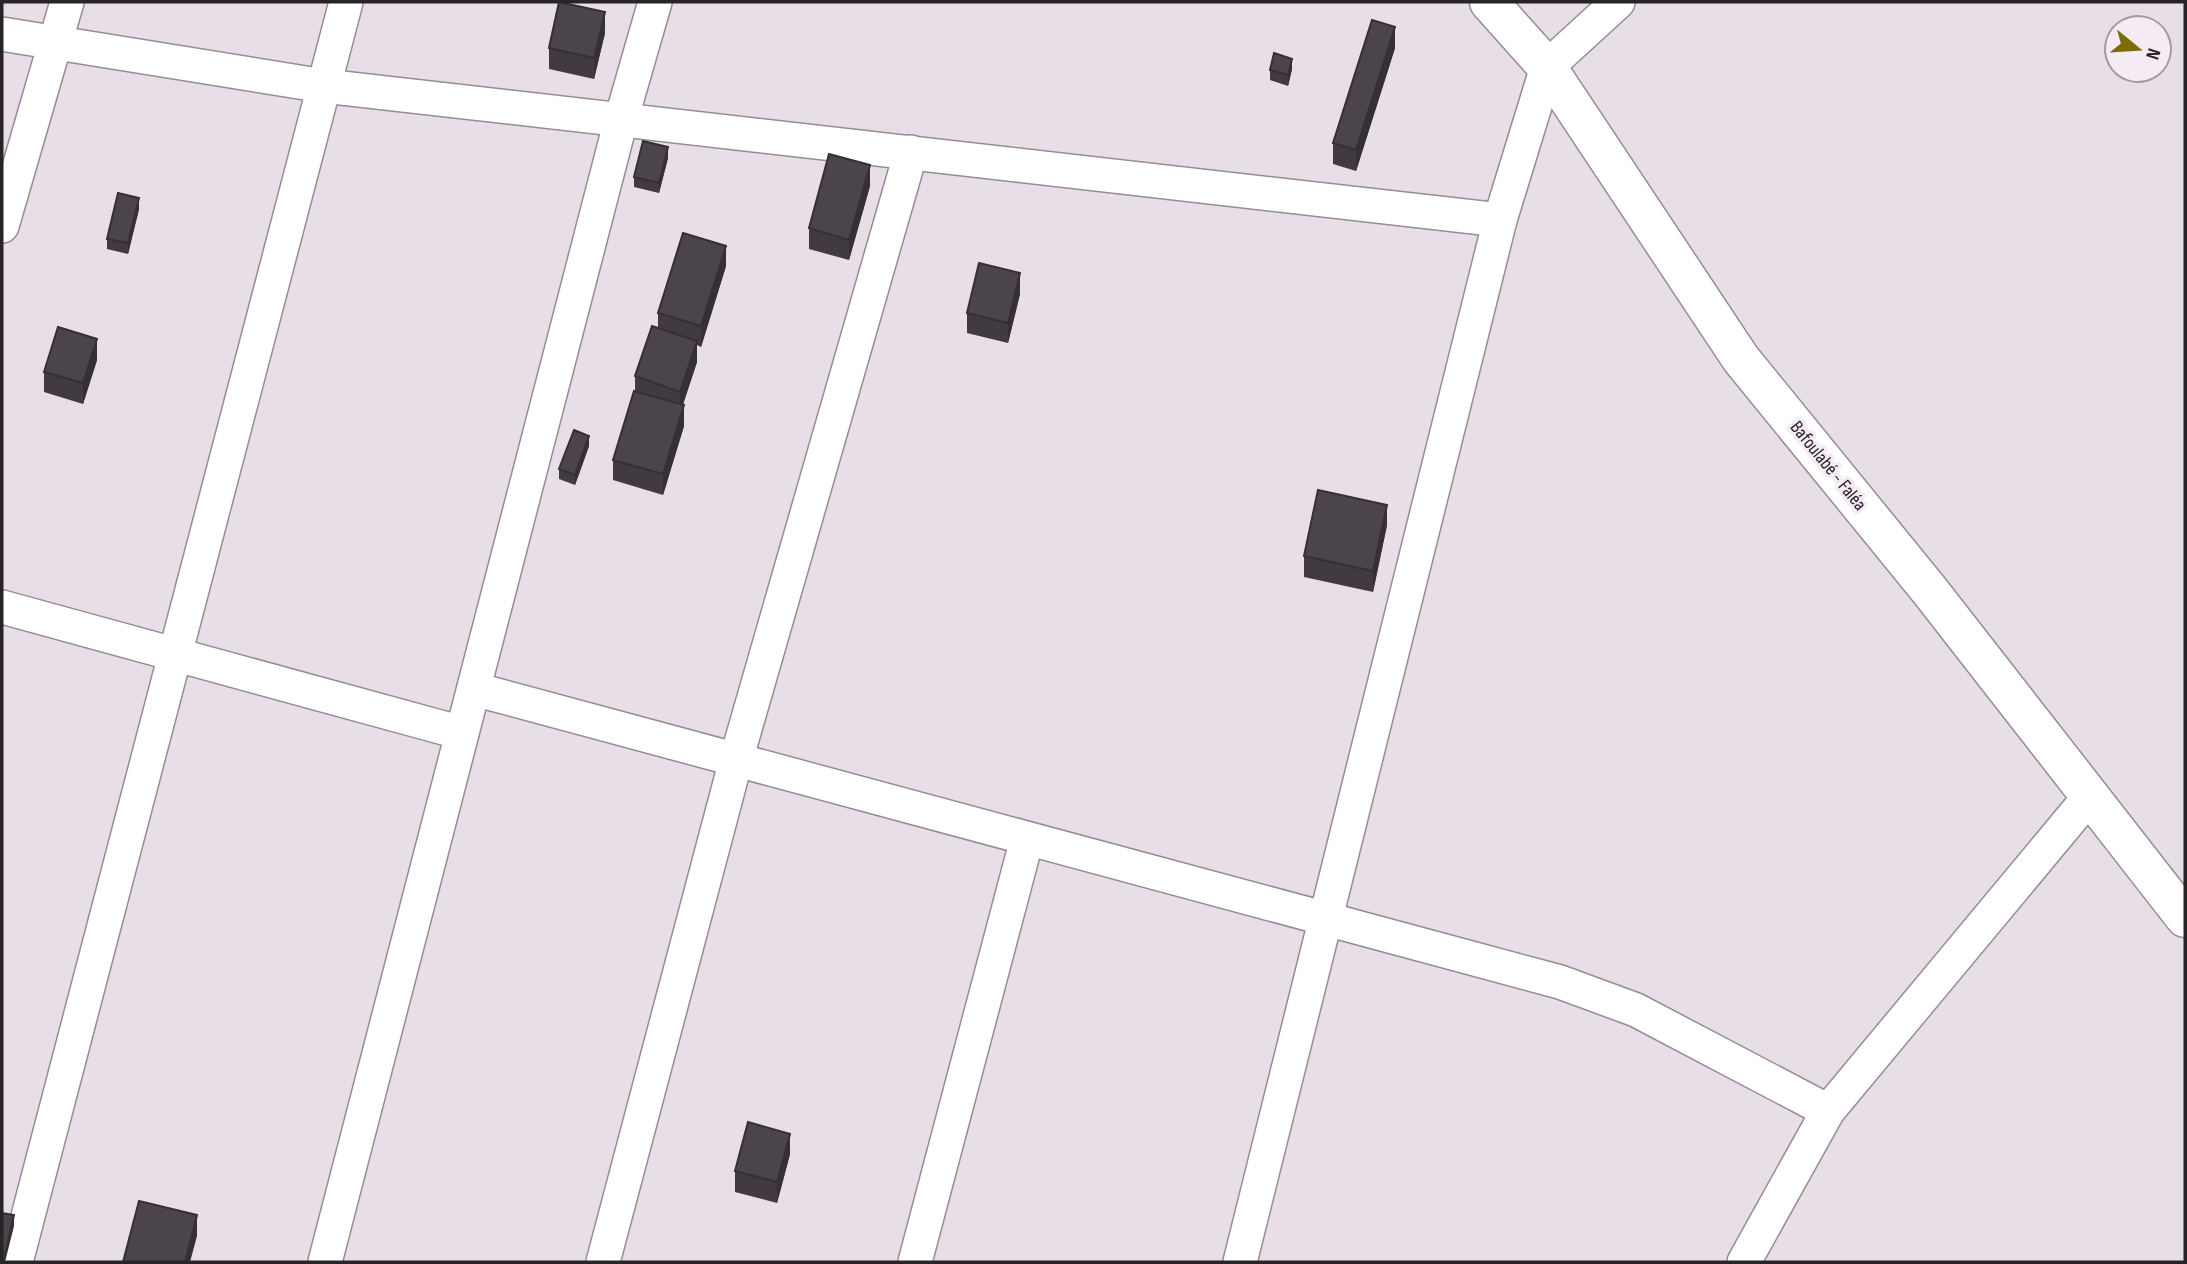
<svg xmlns="http://www.w3.org/2000/svg" width="2187" height="1264" font-family="'Sofia Sans Condensed',sans-serif">
	<style>
		.lines { fill: none; stroke-linecap: round; stroke-linejoin: round }
		.street-casing { stroke: #958c94; stroke-width: 36 }
		.secondary-casing { stroke: #958c94; stroke-width: 41 }
		.street { stroke: #fff; stroke-width: 33 }
		.secondary { stroke: #fff; stroke-width: 38 }
		.wall { fill: #413a40 }
		.shaded-wall { fill: #353034 }
		.building { fill: #4c444b; stroke: #353034; stroke-width: 2 }
		.labels { text-anchor: middle; dominant-baseline: central; stroke-width: 7; stroke-linejoin: round; paint-order: stroke }
		.street-label { font-size: 19px; fill: #272327; stroke: #f5ebf4 }
	</style>
	<rect width="100%" height="100%" fill="#e8dee7"/>
	<g class="lines">
		<g class="street-casing">
			<g id="street">
				<path d="M2,34L324,86L1500,220"/>
				<path d="M2,226L67,2"/>
				<path d="M2,607L462,733"/>
				<path d="M474,689L1560,982L1636,1010L1828,1111"/>
				<path d="M16,1262L346,2"/>
				<path d="M325,1262L621,120L655,2"/>
				<path d="M603,1262L736,760L911,152"/>
				<path d="M915,1262L1027,839"/>
				<path d="M1240,1262L1500,220L1547,67L1618,2"/>
				<path d="M1744,1262L1828,1111L2090,796"/>
			</g>
		</g>
		<g class="secondary-casing">
			<path id="secondary" d="M1489,2L1547,67L1741,359L1930,591L2185,918"/>
		</g>
		<use href="#street" class="street"/>
		<use href="#secondary" class="secondary"/>
	</g>
	<g class="wall">
		<path d="M605,33L594,79L549,69V48Z"/>
		<path d="M1395,48L1356,171L1333,164V143Z"/>
		<path d="M1292,69L1288,86L1270,80V70Z"/>
		<path d="M668,158L659,193L634,187V177Z"/>
		<path d="M870,186L849,260L809,249V228Z"/>
		<path d="M139,209L128,254L107,249V239Z"/>
		<path d="M726,266L701,347L697,345V362L683,405L684,426L663,495L613,480V460L635,391V376L658,328V313Z"/>
		<path d="M1020,294L1008,343L967,333V313Z"/>
		<path d="M97,360L83,404L44,392V372Z"/>
		<path d="M589,446L575,485L559,479V469Z"/>
		<path d="M1387,525L1373,592L1304,577V556Z"/>
		<path d="M790,1154L777,1203L735,1192V1171Z"/>
	</g>
	<g class="shaded-wall">
		<path d="M605,12V33L594,79V58Z"/>
		<path d="M1395,27V48L1356,171V150Z"/>
		<path d="M1292,59V69L1288,86V75Z"/>
		<path d="M668,147V158L659,193V183Z"/>
		<path d="M870,165V186L849,260V240Z"/>
		<path d="M139,198V209L128,254V243Z"/>
		<path d="M726,246V266L701,347V326Z"/>
		<path d="M1020,273V294L1008,343V323Z"/>
		<path d="M97,339V360L83,404V383Z"/>
		<path d="M697,341V362L680,412V392Z"/>
		<path d="M684,405V426L663,495V474Z"/>
		<path d="M589,436V446L575,485V475Z"/>
		<path d="M1387,505V525L1373,592V571Z"/>
		<path d="M790,1134V1154L777,1203V1182Z"/>
		<path d="M14,1215V1226L5,1262H3Z"/>
		<path d="M197,1215V1236L190,1262H185Z"/>
	</g>
	<g class="building">
		<path d="M559,2L605,12L594,58L549,48Z"/>
		<path d="M1372,20L1395,27L1356,150L1333,143Z"/>
		<path d="M1274,53L1292,59L1288,75L1270,70Z"/>
		<path d="M643,141L668,147L659,183L634,177Z"/>
		<path d="M829,154L870,165L849,240L809,228Z"/>
		<path d="M118,193L139,198L128,243L107,239Z"/>
		<path d="M683,233L726,246L701,326L658,313Z"/>
		<path d="M979,263L1020,273L1008,323L967,313Z"/>
		<path d="M652,326L697,341L680,392L635,376Z"/>
		<path d="M58,327L97,339L83,383L44,372Z"/>
		<path d="M634,391L684,405L663,474L613,460Z"/>
		<path d="M574,430L589,436L575,475L559,469Z"/>
		<path d="M1318,490L1387,505L1373,571L1304,556Z"/>
		<path d="M748,1122L790,1134L777,1182L735,1171Z"/>
		<path d="M139,1201L197,1215L185,1262H123Z"/>
		<path d="M2,1213L14,1215L3,1262H2Z"/>
	</g>
	<g class="labels">
		<g class="street-label">
			<text transform="translate(1828 466) rotate(51)">Bafoulabé - Faléa</text>
		</g>
	</g>
	<rect width="2187" height="1264" fill="none" stroke="#272327" stroke-width="7"/>
	<g transform="translate(2138 49) rotate(108)"><circle r="33" fill="#f5ebf4" stroke="#a39ba2" stroke-width="2"/>
	<path d="M0-5L12 26L0 18L-12 26Z" fill="#7c6d08"/>
	<text y="-10" font-size="19" font-weight="bold" text-anchor="middle" fill="#272327">N</text>
	</g>
</svg>
